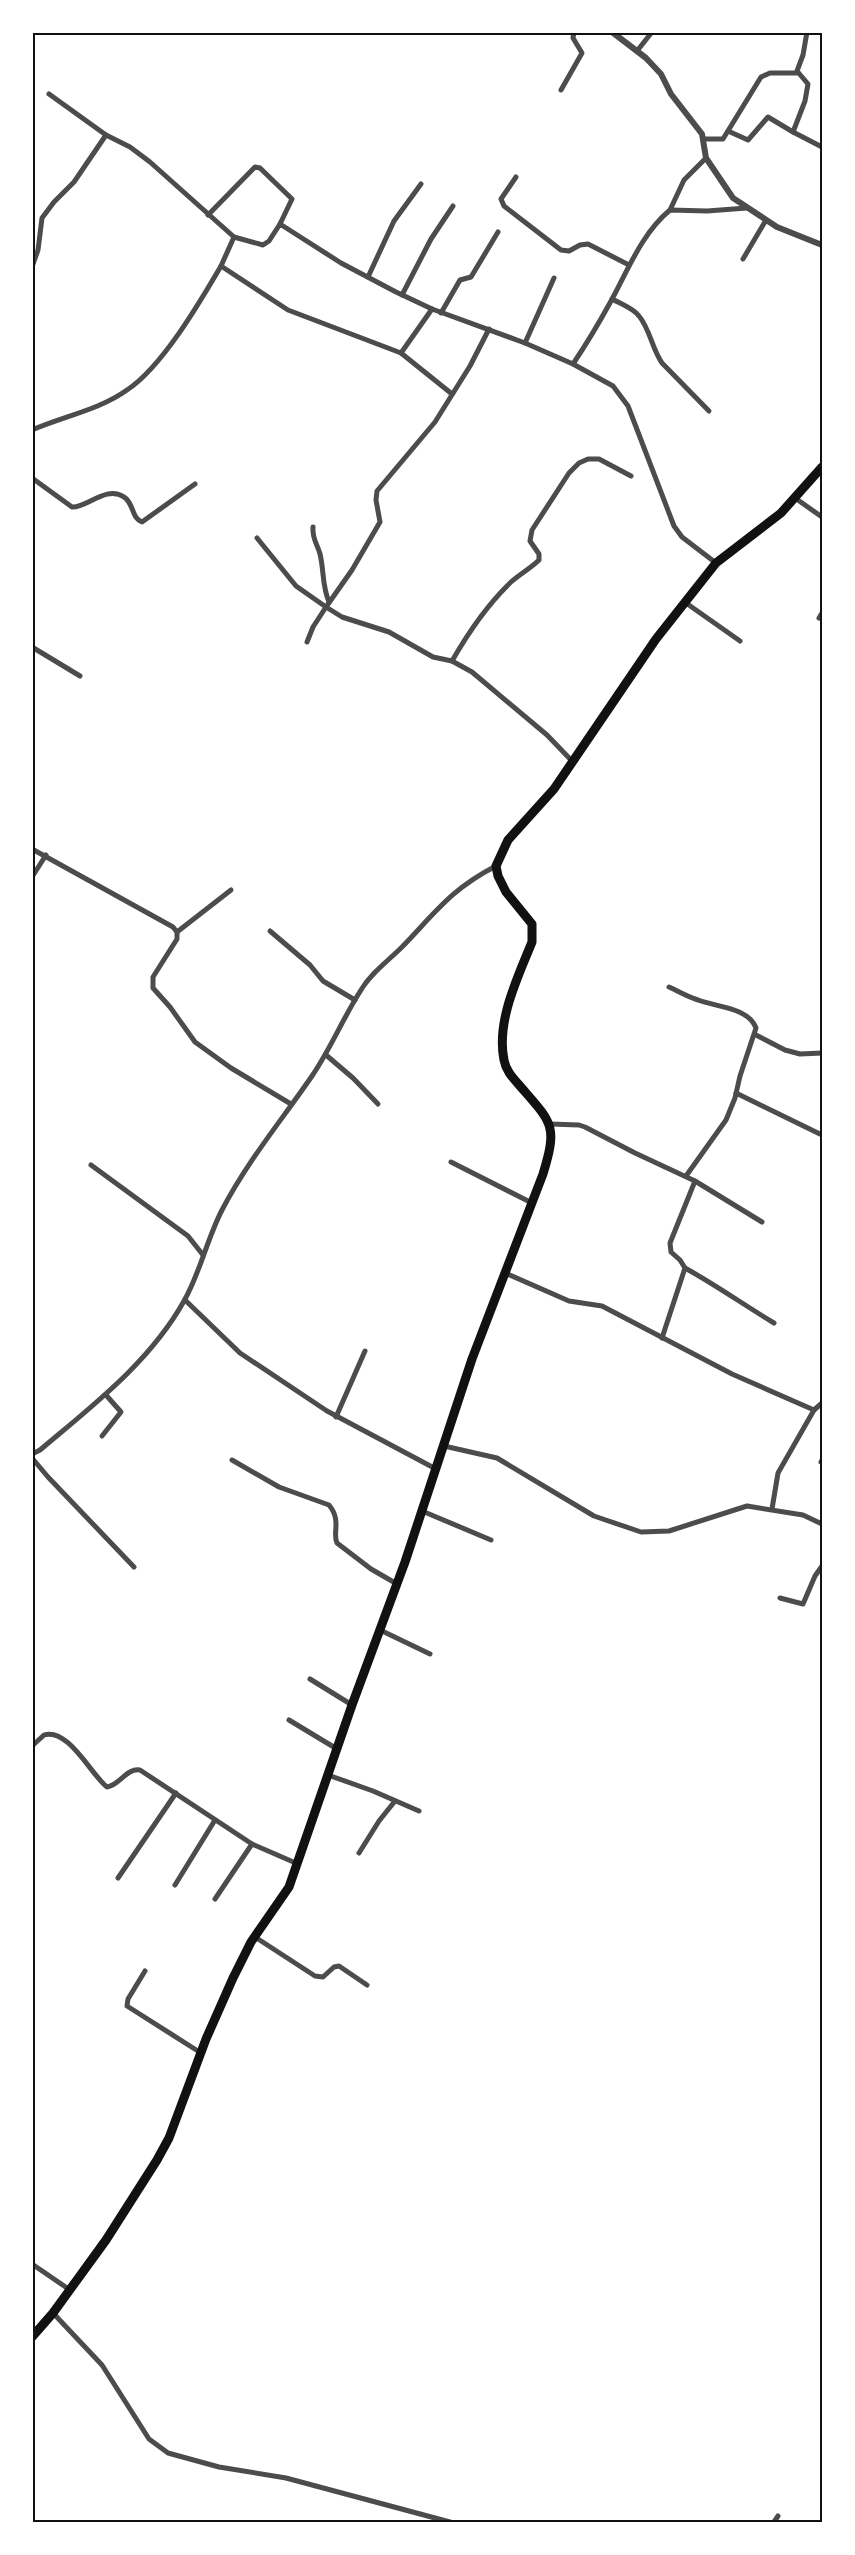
<svg xmlns="http://www.w3.org/2000/svg" width="855" height="2555" font-family="Inter,sans-serif">
	<style>
		.lines { fill: none; stroke-linecap: round; stroke-linejoin: round }
		.minor { stroke: #4c4c4c; stroke-width: 5 }
		.tertiary { stroke: #4c4c4c; stroke-width: 6 }
		.primary { stroke: #111; stroke-width: 9 }
		.neatline { fill: none; stroke: #111; stroke-width: 2 }
	</style>
	<rect width="100%" height="100%" fill="#fff"/>
	<g class="lines">
		<g class="minor">
			<path d="M637,51L652,32"/>
			<path d="M561,90L582,53L573,38L574,32"/>
			<path d="M49,94L106,135L130,147L150,162L234,237L221,266"/>
			<path d="M728,131L748,140L768,117L793,132L822,147"/>
			<path d="M793,132L805,101L808,84L797,71L803,55L807,32"/>
			<path d="M703,139H723L761,77L770,73H797"/>
			<path d="M516,177L501,199L504,206L561,250L569,251L580,245L588,244L629,265"/>
			<path d="M670,210L684,180L706,158"/>
			<path d="M208,215L255,167L260,168L292,199L280,224"/>
			<path d="M234,237L263,245L269,241L280,224L341,263L396,292L432,309L525,343L573,364L613,386L628,406L674,526L682,537L716,563"/>
			<path d="M743,259L766,220"/>
			<path d="M32,267L38,250L42,218L54,202L74,182L106,135"/>
			<path d="M368,277L394,221L421,184"/>
			<path d="M402,295L431,239L453,206"/>
			<path d="M612,299C621,304 633,308 639,316C650,329 652,349 662,363L709,411"/>
			<path d="M441,313L460,280L471,277L498,232"/>
			<path d="M489,329L470,366L435,422L377,491L376,500L380,522L352,570L326,607L342,617L389,632L433,657L452,661L472,672L547,735L573,762"/>
			<path d="M525,343L554,278"/>
			<path d="M401,353L432,309"/>
			<path d="M573,364C587,343 599,323 611,301C628,270 642,233 670,210L707,211L747,208"/>
			<path d="M32,430C64,416 99,410 127,390C162,367 200,302 221,266L288,310L401,353L452,394"/>
			<path d="M32,478L72,507C87,508 106,485 124,497C134,503 131,518 142,522L195,484"/>
			<path d="M795,498L822,517"/>
			<path d="M313,527C312,539 317,543 320,554C324,570 322,586 329,602"/>
			<path d="M257,538L296,586L326,607L313,627L307,642"/>
			<path d="M686,603L740,641"/>
			<path d="M819,618L822,613"/>
			<path d="M32,647L80,676"/>
			<path d="M452,661C468,633 488,604 511,582C520,574 531,568 539,560V554L530,541L532,530L569,473L579,463L588,459H599L631,476"/>
			<path d="M32,849L173,927L177,932V939L153,977V988L170,1007L195,1042L231,1068L291,1104"/>
			<path d="M32,877L46,855"/>
			<path d="M270,931L310,965L323,981L355,1000"/>
			<path d="M177,932L231,890"/>
			<path d="M669,987C678,991 688,997 698,1000C716,1007 748,1007 756,1028L740,1076L735,1098L726,1120L686,1176"/>
			<path d="M756,1035L785,1050L800,1054L822,1053"/>
			<path d="M326,1055L353,1078L378,1104"/>
			<path d="M736,1093L822,1135"/>
			<path d="M550,1124L579,1125L585,1127L635,1153L695,1181L762,1222"/>
			<path d="M451,1162L532,1203"/>
			<path d="M91,1165L188,1236L203,1255"/>
			<path d="M685,1268C716,1285 744,1305 774,1323"/>
			<path d="M505,1273L569,1301L602,1306L732,1374L814,1410"/>
			<path d="M185,1300L240,1353L327,1411L436,1469"/>
			<path d="M662,1338L685,1268L680,1260L671,1252L670,1243L695,1181"/>
			<path d="M336,1417L365,1351"/>
			<path d="M102,1436L121,1412L106,1395"/>
			<path d="M444,1446L497,1458L594,1516L641,1532L669,1531L747,1506L803,1515L822,1524"/>
			<path d="M32,1454L40,1450C92,1406 150,1362 184,1301C200,1273 207,1239 222,1210C247,1162 281,1121 312,1076C331,1048 343,1018 361,990C371,973 388,961 402,947C435,913 451,889 496,866"/>
			<path d="M32,1458L48,1477L134,1567"/>
			<path d="M232,1460L279,1487L329,1505C342,1521 332,1533 337,1543L371,1569L397,1584"/>
			<path d="M821,1462L822,1460"/>
			<path d="M772,1509L778,1473L814,1410L822,1403"/>
			<path d="M422,1511L491,1540"/>
			<path d="M780,1598L803,1604L815,1576L822,1566"/>
			<path d="M380,1630L430,1654"/>
			<path d="M310,1679L352,1705"/>
			<path d="M289,1720L337,1749"/>
			<path d="M32,1746L44,1735C68,1727 92,1776 107,1787C120,1785 126,1768 140,1770L252,1844L298,1864"/>
			<path d="M328,1775L373,1791L419,1811"/>
			<path d="M359,1853L379,1821L395,1801"/>
			<path d="M118,1878L176,1793"/>
			<path d="M175,1885L215,1820"/>
			<path d="M215,1899L252,1844"/>
			<path d="M255,1937L315,1976L323,1977L334,1967L339,1966L367,1985"/>
			<path d="M145,1971L128,1999L127,2006L201,2053"/>
			<path d="M32,2264L70,2290"/>
			<path d="M53,2313L102,2365L149,2439L168,2453L219,2467L286,2478L450,2522"/>
			<path d="M774,2522L778,2516"/>
		</g>
		<path class="tertiary" d="M612,32L646,58L661,74L671,94L702,134L706,158L733,198L777,227L822,245"/>
		<path class="primary" d="M32,2337L53,2313L106,2240L157,2160L169,2138L206,2039L233,1978L251,1942L289,1887L352,1705L405,1562L472,1359L543,1174C558,1125 552,1123 520,1086C513,1078 506,1071 504,1060C496,1021 518,977 532,942V924L506,892L498,876L496,866L508,840L554,789L656,639L716,563L781,513L822,467"/>
	</g>
	<rect width="855" height="2555" fill="none" stroke="#ffffff" stroke-width="68"/>
	<rect x="34" y="34" width="787" height="2487" class="neatline"/>
</svg>
